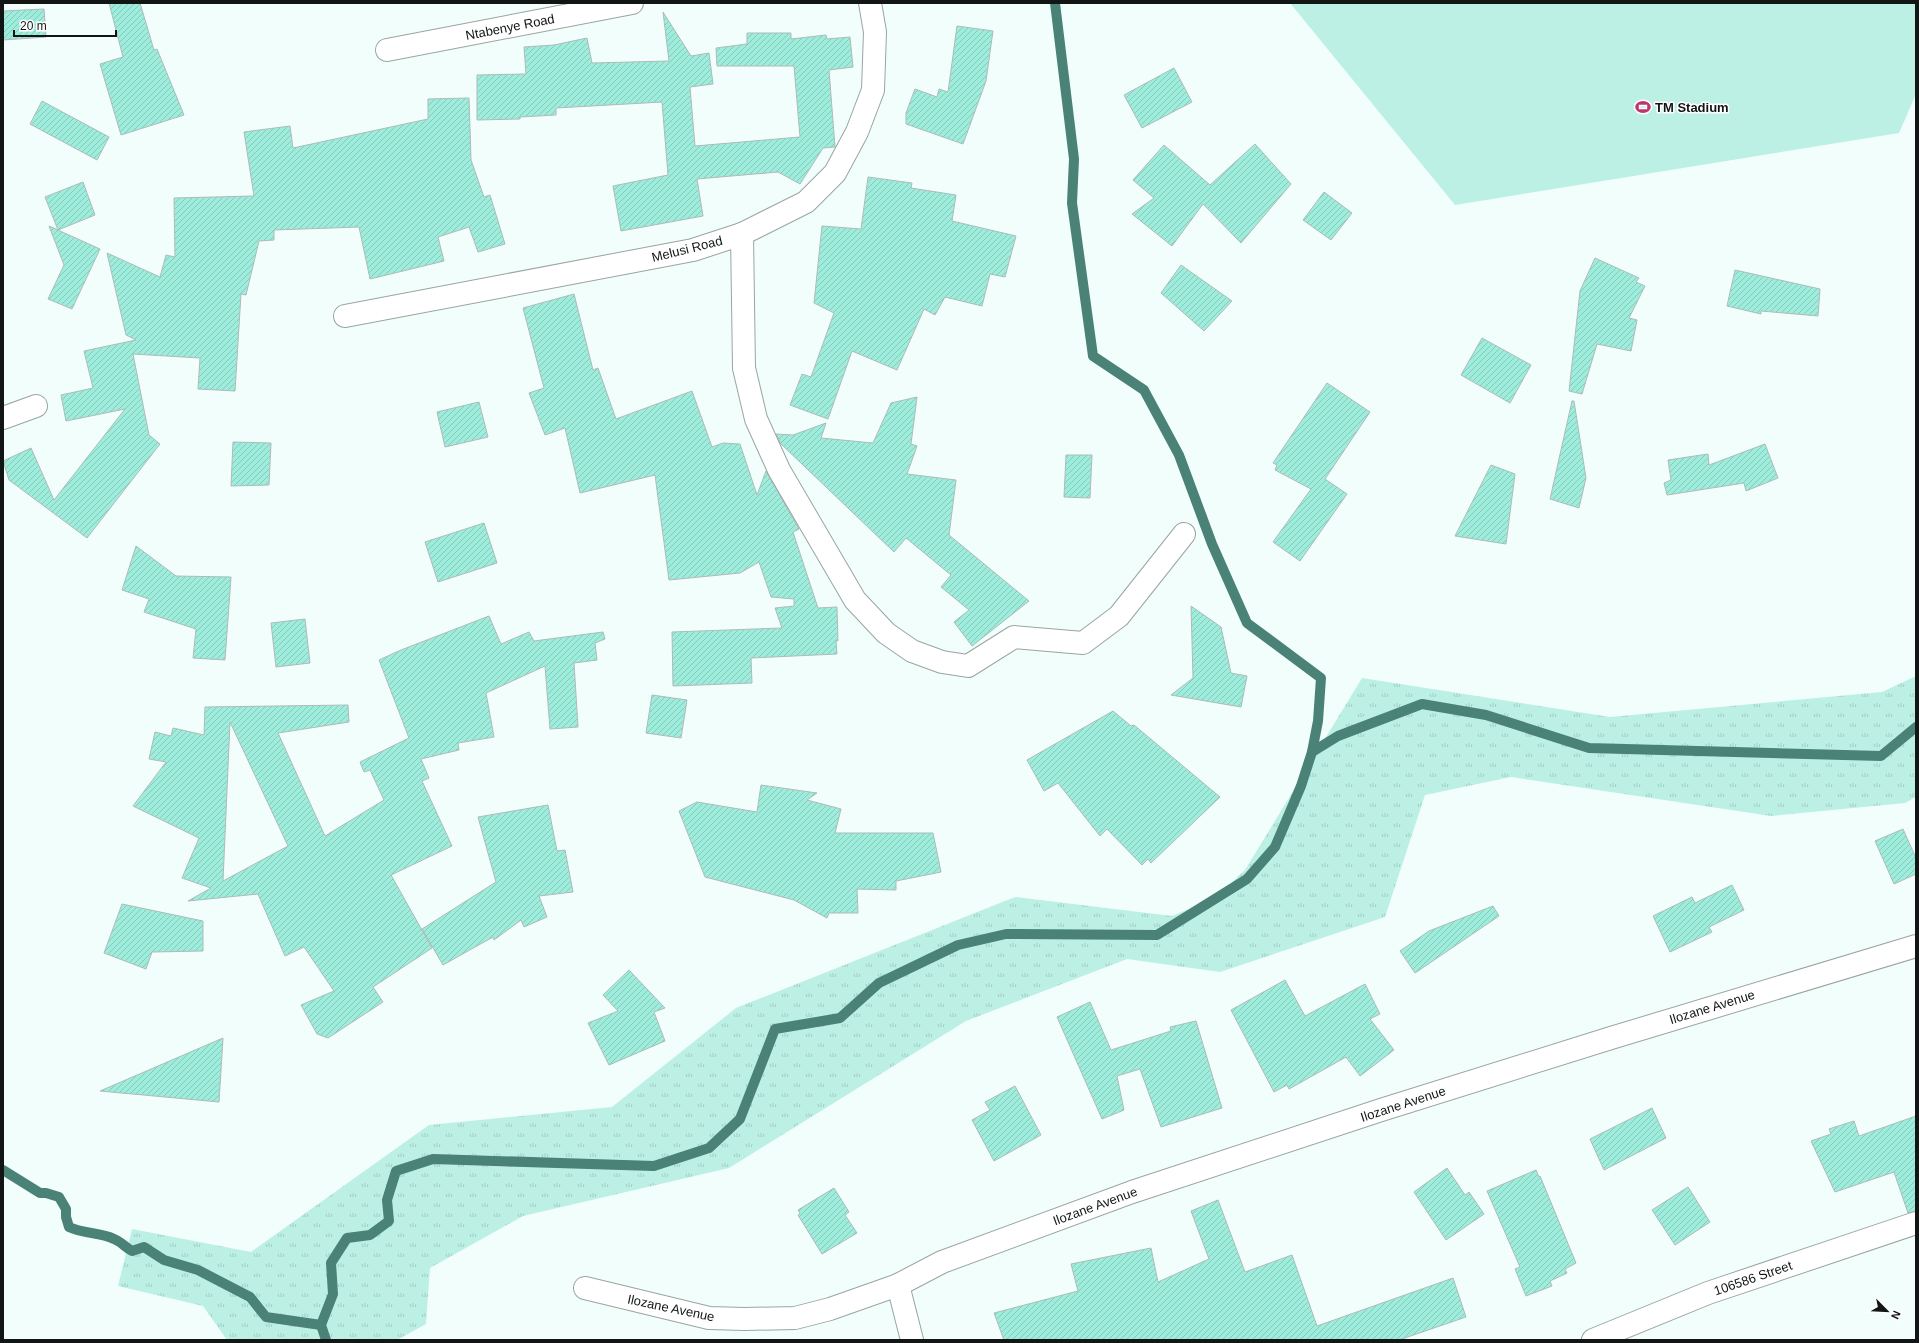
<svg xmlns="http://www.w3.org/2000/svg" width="1919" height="1343" font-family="Arial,sans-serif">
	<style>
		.grass { fill: url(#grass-tufts) }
		.pitch { fill: #bcf0e5 }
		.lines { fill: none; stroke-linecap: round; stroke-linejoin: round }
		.stream { stroke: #4a8277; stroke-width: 10 }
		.building { fill: url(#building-hatch); stroke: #afbbb8; fill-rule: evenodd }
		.street-casing { stroke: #99a5a2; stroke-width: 24 }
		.street { stroke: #fff; stroke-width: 22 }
		.labels { text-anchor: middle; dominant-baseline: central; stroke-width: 3; stroke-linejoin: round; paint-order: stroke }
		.street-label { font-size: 13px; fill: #111514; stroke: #fff }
		.poi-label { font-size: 13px; font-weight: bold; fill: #111514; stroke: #fff; text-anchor: start }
	</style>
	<defs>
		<pattern id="grass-tufts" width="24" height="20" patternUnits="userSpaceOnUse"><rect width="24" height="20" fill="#bcf0e5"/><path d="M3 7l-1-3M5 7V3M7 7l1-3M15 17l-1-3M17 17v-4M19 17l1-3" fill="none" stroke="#a1cdc4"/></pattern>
		<pattern id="building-hatch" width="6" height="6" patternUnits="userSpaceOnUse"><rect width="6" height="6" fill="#9decdc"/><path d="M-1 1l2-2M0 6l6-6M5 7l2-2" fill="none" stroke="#86cabc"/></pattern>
	</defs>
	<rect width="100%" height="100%" fill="#f1fefb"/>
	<path class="grass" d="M1916,676V797L1905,803L1771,816L1511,777L1425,795L1385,917L1220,972L1127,959L966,1021L729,1168L523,1216L430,1268L426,1324L397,1340H227L203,1306L118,1286L132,1229L251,1252L429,1125L612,1107L736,1008L1015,897L1172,916L1215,898L1245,870L1362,678L1610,717L1882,692Z"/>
	<path class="pitch" d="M1290,3H1916V94L1899,133L1455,205Z"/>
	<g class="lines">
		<g class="stream">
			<path d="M1312,752L1338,736L1422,704L1486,715L1589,748L1881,756L1916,727"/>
			<path d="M3,1170L40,1193H46L59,1197L66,1209V1217L69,1227C83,1234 100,1232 114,1239C120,1241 125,1247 132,1251L144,1247L164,1260L198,1270L250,1297L266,1317L321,1325"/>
			<path d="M326,1340L321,1325L333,1294L331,1263L347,1238L370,1235L389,1221L387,1200L396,1171L433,1159L654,1166L709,1148L740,1119L775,1029L840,1018L879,983L958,945L1006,934L1157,935L1247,879L1275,847L1301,786L1312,752L1318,721L1321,678L1247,623L1212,544L1179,455L1144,390L1093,356L1072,203L1074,159L1055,3"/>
		</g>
	</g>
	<g class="building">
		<path d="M109,3H140L154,50L157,49L184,115L121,135L100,64L123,57Z"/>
		<path d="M44,9L46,37L3,40V11Z"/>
		<path d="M663,12L691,56L709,53L713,84L690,87L695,146L800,137L794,66H717L716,48L747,44V33H791V39L826,35L827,39L850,37L853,67L829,70L835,147L823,148L800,184L778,172L697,179L703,216L621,231L613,186L668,175L662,102L556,108V115L520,117V119L477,120V75L526,74L524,47L554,45L587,38L592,63L669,61Z"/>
		<path d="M957,26L993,31L986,81L963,144L906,124V113L915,89L937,97L939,89L948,92Z"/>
		<path d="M1174,68L1192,102L1142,128L1124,95Z"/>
		<path d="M469,98L471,160L484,197L490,195L505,244L478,252L469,227L438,237L444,261L370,279L359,227L274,230V240L259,241L246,295L241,294L235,391L198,389L200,358L133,354L149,435L160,444L87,538L9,480L3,461L31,448L54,500L125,409L66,421L61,395L93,388L84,351L136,340L126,335L107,253L160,277L166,255L175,257L174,198L254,196L244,132L290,126L293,148L428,119V99Z"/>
		<path d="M42,101L109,137L97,160L30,124Z"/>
		<path d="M1255,144L1291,184L1241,243L1203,204L1172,246L1132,214L1154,198L1133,180L1164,145L1210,185Z"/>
		<path d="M868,177L912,183L911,188L956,195L952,221L1016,236L1005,277L990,274L982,306L945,297L935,315L924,309L897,370L852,351L828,419L790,405L802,374L811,377L834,313L814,303L822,226L861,229Z"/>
		<path d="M83,182L95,215L58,230L45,197Z"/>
		<path d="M1324,192L1352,213L1331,240L1303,220Z"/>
		<path d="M49,226L100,249L72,309L48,299L64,265Z"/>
		<path d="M1595,258L1639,278L1636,282L1645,286L1629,318L1637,320L1631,351L1597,344L1582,394L1569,391L1580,291Z"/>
		<path d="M1181,265L1232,301L1204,331L1161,293Z"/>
		<path d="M1735,270L1820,289L1818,316L1761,311V314L1727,306Z"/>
		<path d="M574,294L593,370L598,368L616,419L692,391L712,447L723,443L740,444L757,495L766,471L799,529L793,532L818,608L837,607L838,641H836L837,654L751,658L752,683L673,686L672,632L782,628L775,608L794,606V599L771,597L759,562L740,573L669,580L655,475L580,493L565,428L545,435L529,393L544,388L523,308Z"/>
		<path d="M1482,338L1531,365L1510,403L1461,375Z"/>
		<path d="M1327,383L1370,412L1325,479L1347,494L1300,561L1273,542L1311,489L1275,470L1277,465L1273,463Z"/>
		<path d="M917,397L911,444L917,446L907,474L956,480L949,535L1029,601L972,646L954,622L969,610L941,587L951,575L906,538L894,552L781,444L776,434L793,435L826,423L821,438L873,443L891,403Z"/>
		<path d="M1572,401H1574L1586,478L1579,508L1550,499Z"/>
		<path d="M479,402L488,437L445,447L437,412Z"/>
		<path d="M233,442L271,443L269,485L231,486Z"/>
		<path d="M1765,444L1778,478L1746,491L1744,483L1667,495L1664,483L1671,480L1668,460L1708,454L1709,465Z"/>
		<path d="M1066,455H1092L1090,498L1064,497Z"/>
		<path d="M1491,465L1515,474L1506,544L1455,536Z"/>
		<path d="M484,523L497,563L438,582L425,542Z"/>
		<path d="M136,546L176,576L231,577L225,660L193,658L196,629L144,612L149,599L122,590Z"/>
		<path d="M1191,606L1221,627L1231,673L1247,676L1241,707L1171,695L1193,678Z"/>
		<path d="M489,616L501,644L529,632L534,641L603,632L605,639L595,643L597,660L574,663L578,727L550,729L545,666L486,693L494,737L458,743L459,750L421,759L429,778L422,781L452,846L391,875L432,948L373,987L383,1002L328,1038L317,1034L301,1005L334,991L304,947L285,956L258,894L188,901L211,888L182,878L199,838L133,806L166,762L149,759L155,732L171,736L173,728L204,735L205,707L348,705L349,722L278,733L325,836L384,800L370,770L364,772L360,762L409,738L379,660L401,650ZM230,722L288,846L223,881L226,813Z"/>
		<path d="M305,619L310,663L276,667L271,623Z"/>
		<path d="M652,695L687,700L681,738L646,733Z"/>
		<path d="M1113,711L1131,726L1134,725L1220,797L1151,863L1148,859L1142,865L1107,829L1100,836L1058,783L1044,791L1027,760Z"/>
		<path d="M761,785L817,793L807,800L841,809L835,833H933L941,872L896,881V890L857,889L858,913H829L827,918L794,900L705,877L679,811L697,802L757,812Z"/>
		<path d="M548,805L557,851L565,850L573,892L539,896L547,917L524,927L521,920L494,940L493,937L443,965L422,929L496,882L478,817Z"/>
		<path d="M1903,829L1916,858V874L1894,884L1875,841Z"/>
		<path d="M1732,885L1744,910L1709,927L1712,932L1670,952L1653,916L1692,897L1695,903Z"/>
		<path d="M122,904L203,921V951L152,952L146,969L104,953Z"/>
		<path d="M1493,906L1499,916L1415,973L1400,951L1429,931Z"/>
		<path d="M629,970L665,1008L654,1012L665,1041L609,1065L588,1023L618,1011L603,995Z"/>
		<path d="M1285,980L1305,1016L1365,984L1380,1014L1370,1019L1394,1050L1360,1076L1346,1057L1289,1089L1287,1085L1274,1092L1231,1010Z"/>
		<path d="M1090,1002L1111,1050L1171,1031L1170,1027L1196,1021L1222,1108L1161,1127L1140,1069L1117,1076L1124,1110L1102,1119L1057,1017Z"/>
		<path d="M223,1038L219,1102L100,1091Z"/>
		<path d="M1015,1086L1041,1135L994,1161L972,1120L990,1110L985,1102Z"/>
		<path d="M1652,1108L1666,1138L1604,1170L1590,1139Z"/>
		<path d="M1916,1116V1211L1908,1213L1894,1172L1835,1192L1811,1141L1831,1134L1829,1129L1854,1121L1859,1136Z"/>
		<path d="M1447,1168L1465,1195L1469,1192L1484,1214L1446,1240L1414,1192Z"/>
		<path d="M1536,1170L1539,1177L1540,1176L1576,1263L1565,1269L1567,1273L1550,1281L1552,1286L1526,1296L1515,1269L1520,1267L1487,1191Z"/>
		<path d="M1688,1187L1710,1222L1675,1245L1652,1210Z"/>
		<path d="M834,1188L849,1212L845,1215L857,1233L822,1254L798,1215L800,1213L798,1210Z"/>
		<path d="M1218,1200L1245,1272L1292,1255L1317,1326L1453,1278L1466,1317L1399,1340H1004L994,1313L1078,1291L1071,1264L1151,1248L1158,1282L1209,1259L1191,1211Z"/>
	</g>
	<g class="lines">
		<g class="street-casing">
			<g id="street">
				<path d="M387,50L632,3"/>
				<path d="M742,234L744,368L756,419L779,470L855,600L886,633L912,651L942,662L968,666L1014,637L1083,643L1119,616L1184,534"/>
				<path d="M345,316L693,250L742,234L806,202L835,173L857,132L873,90L875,32L870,3"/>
				<path d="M3,418L36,406"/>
				<path d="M898,1285L912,1340"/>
				<path d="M585,1288L709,1318L745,1319L795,1318L830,1309L898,1285L942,1262L1132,1192L1381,1110L1611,1038L1916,946"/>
				<path d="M1593,1340L1708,1293L1916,1223"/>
			</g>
		</g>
		<use href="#street" class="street"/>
	</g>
	<defs>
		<g id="stadium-bare" transform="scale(1.2)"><path d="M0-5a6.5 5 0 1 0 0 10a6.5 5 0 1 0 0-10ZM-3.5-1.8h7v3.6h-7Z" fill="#c0356e" stroke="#fff" stroke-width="2.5" paint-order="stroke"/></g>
	</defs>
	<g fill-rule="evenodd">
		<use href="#stadium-bare" x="1643" y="107"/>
	</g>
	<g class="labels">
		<g class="street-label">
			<text transform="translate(510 27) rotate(-11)">Ntabenye Road</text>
			<text transform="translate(687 249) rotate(-14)">Melusi Road</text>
			<text transform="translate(1712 1007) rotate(-17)">Ilozane Avenue</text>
			<text transform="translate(1403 1104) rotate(-18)">Ilozane Avenue</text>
			<text transform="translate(1095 1206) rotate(-20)">Ilozane Avenue</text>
			<text transform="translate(1753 1278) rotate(-19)">106586 Street</text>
			<text transform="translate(671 1308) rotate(12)">Ilozane Avenue</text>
		</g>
		<g class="poi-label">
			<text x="1655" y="107">TM Stadium</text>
		</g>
	</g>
	<rect width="1919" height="1343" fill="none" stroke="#111514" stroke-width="8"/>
	<g transform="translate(1887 1311) rotate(114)" stroke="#ffffff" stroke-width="3" paint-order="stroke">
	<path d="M0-3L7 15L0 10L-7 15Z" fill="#111514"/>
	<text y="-6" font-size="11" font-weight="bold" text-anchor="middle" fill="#111514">N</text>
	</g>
	<path d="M14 30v6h102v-6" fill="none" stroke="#111514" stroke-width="2"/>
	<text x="20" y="30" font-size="12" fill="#111514" stroke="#ffffff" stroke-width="3" paint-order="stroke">20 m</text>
</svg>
